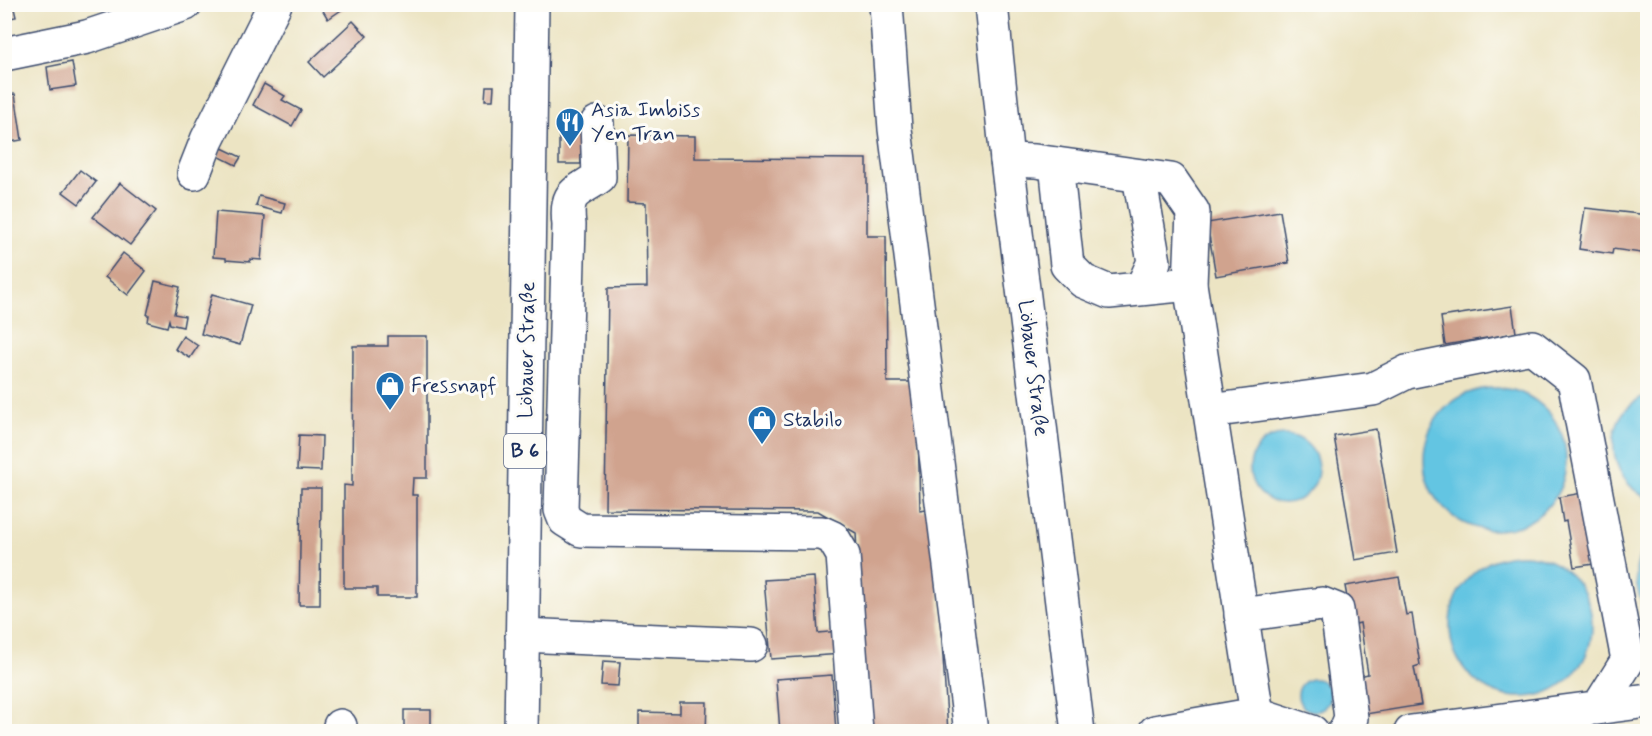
<svg xmlns="http://www.w3.org/2000/svg" width="1652" height="736" font-family="Mynerve,sans-serif">
	<style>
		.water { fill: #63c5e2; stroke: #3f7aa0; stroke-width: 1.5 }
		.building { fill: #d0a38e }
		.lines { fill: none; stroke-linecap: round; stroke-linejoin: round }
		.minor-casing { stroke: #3a4a6d; stroke-width: 36 }
		.major-casing { stroke: #3a4a6d; stroke-width: 36 }
		.minor { stroke: #fff; stroke-width: 33 }
		.major { stroke: #fff; stroke-width: 33 }
		.labels { text-anchor: middle; dominant-baseline: central; stroke-width: 6; stroke-linejoin: round; paint-order: stroke }
		.shield { fill: #fdfcf7; stroke: #5f6c8c; stroke-width: 1.5 }
		.shield-label { font-size: 20px; font-weight: bold; fill: #1b2f5e }
		.poi-label { font-size: 21px; fill: #1b2f5e; stroke: #fdfcf7; text-anchor: start }
		.street-label { font-size: 21px; fill: #1b2f5e; stroke: #fdfcf7 }
	</style>
	<rect width="100%" height="100%" fill="#fdfcf7"/>
	<filter id="ink" filterUnits="userSpaceOnUse"><feTurbulence type="fractalNoise" baseFrequency=".0167" numOctaves="2"/><feDisplacementMap in="SourceGraphic" scale="12" xChannelSelector="R" yChannelSelector="G"/><feConvolveMatrix kernelMatrix="1 2 1 2 8 2 1 2 1" color-interpolation-filters="sRGB"/></filter>
	<filter id="wash" filterUnits="userSpaceOnUse"><feTurbulence type="fractalNoise" baseFrequency=".008" numOctaves="4" result="noise"/><feDisplacementMap in="SourceGraphic" scale="24" xChannelSelector="R" yChannelSelector="G"/><feGaussianBlur stdDeviation="1.35" result="paint"/><feColorMatrix in="noise" values="0 0 0 0 0 0 0 0 0 0 0 0 0 0 0 0 0 1.4 0 .05"/><feComposite in="paint" operator="in"/></filter>
	<g filter="url(#wash)">
		<rect width="100%" height="100%" fill="#ece4c3"/>
		<g class="water">
			<circle cx="1495" cy="459" r="71"/>
			<path d="M1647,395V498C1605,478 1600,413 1647,395Z"/>
			<circle cx="1284" cy="469" r="34"/>
			<path d="M1647,544V611C1634,592 1631,563 1647,544Z"/>
			<circle cx="1521" cy="626" r="71"/>
			<circle cx="1314" cy="695" r="16"/>
		</g>
		<g id="blocks">
			<g class="building">
				<path d="M4,4H13L16,17L4,19Z"/>
				<path d="M319,4H350L328,19Z"/>
				<path d="M353,21L367,36L323,77L309,62Z"/>
				<path d="M72,62L76,86L50,90L47,67Z"/>
				<path d="M264,84L285,96L282,100L301,110L292,126L253,105Z"/>
				<path d="M486,86H494L493,100H485Z"/>
				<path d="M15,94L22,140L4,143V95Z"/>
				<rect x="559" y="130" width="22" height="34"/>
				<path d="M628,135L695,136V158L867,159V236H886L887,382H917L920,511L933,509L948,732H866L856,533L818,511L605,509L608,288L647,287L646,203L627,202Z"/>
				<path d="M222,148L241,157L236,165L218,156Z"/>
				<path d="M80,170L96,182L79,204L63,192Z"/>
				<path d="M120,183L156,211L130,245L93,217Z"/>
				<path d="M259,196L285,203L282,213L256,206Z"/>
				<path d="M1585,208L1648,215V254L1613,249L1612,254L1579,249Z"/>
				<path d="M1280,211L1289,263L1216,276L1207,223Z"/>
				<path d="M216,212L265,216L261,260L250,259V262L226,260V258L213,257Z"/>
				<path d="M123,253L146,271L128,295L105,277Z"/>
				<path d="M155,281L180,287L174,314L185,316L183,327L170,324L169,320L167,327L148,322L149,315H147Z"/>
				<path d="M212,294L251,305L240,345L201,334Z"/>
				<path d="M1512,306L1516,333L1445,345L1441,317Z"/>
				<path d="M183,336L198,346L190,358L175,349Z"/>
				<path d="M388,336H427V478H413L412,495H417V597H377V588H344V485L352,486L353,346H388Z"/>
				<path d="M1376,429L1397,553L1355,560L1334,436Z"/>
				<path d="M299,435L322,436L321,471L297,470Z"/>
				<path d="M301,488H321L320,605H299Z"/>
				<path d="M1588,492L1600,563L1574,567L1566,521L1563,522L1559,497Z"/>
				<path d="M814,577L818,633L840,631L842,654L771,659L764,580Z"/>
				<path d="M1399,577L1406,615L1412,614L1420,665L1414,667L1421,705L1366,714L1360,676L1368,674L1360,623L1352,625L1345,586Z"/>
				<path d="M603,661L620,662L618,686L601,685Z"/>
				<path d="M832,675L836,732H780L776,679Z"/>
				<path d="M680,702H707L706,732H639V712L680,713Z"/>
				<rect x="404" y="710" width="27" height="22"/>
			</g>
		</g>
	</g>
	<g filter="url(#ink)">
		<use href="#blocks" fill-opacity="0" stroke="#3a4a6d" stroke-width="1.5"/>
		<g class="lines">
			<g class="minor-casing">
				<g id="minor">
					<path d="M886,4L895,129L971,732"/>
					<path d="M991,4L1007,160L1078,732"/>
					<path d="M4,54L87,37L185,4"/>
					<path d="M597,123L599,177C575,194 565,191 569,225L561,510L565,520L581,530L822,533L833,538L843,555L856,732"/>
					<path d="M1007,160L1035,161L1171,180L1193,212L1190,284L1257,714L1155,732"/>
					<path d="M1056,164L1067,265L1083,281L1109,292L1190,284"/>
					<path d="M194,173L207,140L275,4"/>
					<path d="M1139,176L1154,262L1142,288"/>
					<path d="M1210,411L1373,389L1407,372L1532,347L1574,380L1628,660L1598,708"/>
					<path d="M1241,615L1322,604L1337,610L1351,718L1345,732"/>
					<path d="M522,635L751,645"/>
					<path d="M1257,714L1312,732"/>
					<path d="M339,732L340,726"/>
					<path d="M1411,732L1648,701"/>
				</g>
			</g>
			<g class="major-casing">
				<path id="major" d="M521,732L532,4"/>
			</g>
			<use href="#minor" class="minor"/>
			<use href="#major" class="major"/>
		</g>
	</g>
	<defs>
		<g id="restaurant-pin" transform="scale(1.5)"><path d="M0 17L-7.5 6A9.5 9.5 0 1 1 7.5 6Z" fill="#1f6fb2" stroke="#fdfcf7"/><path d="M-5-6h1v4h1v-4h1v4h1v-4h1v5L-1.5 .5V6h-2V.5L-5-1ZM5-6V6H3V1.5H1.5Q1.5-4 5-6Z" fill="#fff"/></g>
		<g id="shop-pin" transform="scale(1.5)"><path d="M0 17L-7.5 6A9.5 9.5 0 1 1 7.5 6Z" fill="#1f6fb2" stroke="#fdfcf7"/><path d="M-5-2.5h2.3a2.7 3.5 0 0 1 5.4 0H5L5.5 6h-11ZM-1.5-2.5h3a1.5 2.3 0 0 0-3 0Z" fill="#fff"/></g>
	</defs>
	<g fill-rule="evenodd">
		<use href="#restaurant-pin" x="570" y="122"/>
		<use href="#shop-pin" x="390" y="386"/>
		<use href="#shop-pin" x="762" y="420"/>
	</g>
	<g class="labels">
		<rect class="shield" x="504" y="434" width="42" height="34" rx="4.5"/>
		<g class="shield-label">
			<text x="525" y="451">B 6</text>
		</g>
		<g class="poi-label">
			<text x="591" y="110">Asia Imbiss<tspan x="591" dy="24">Yen Tran</tspan></text>
			<text x="411" y="386">Fressnapf</text>
			<text x="783" y="420">Stabilo</text>
		</g>
		<g class="street-label">
			<text transform="translate(527 350) rotate(-89)">Löbauer Straße</text>
			<text transform="translate(1033 368) rotate(83)">Löbauer Straße</text>
		</g>
	</g>
	<rect width="1652" height="736" fill="none" stroke="#fdfcf7" stroke-width="24"/>
</svg>
